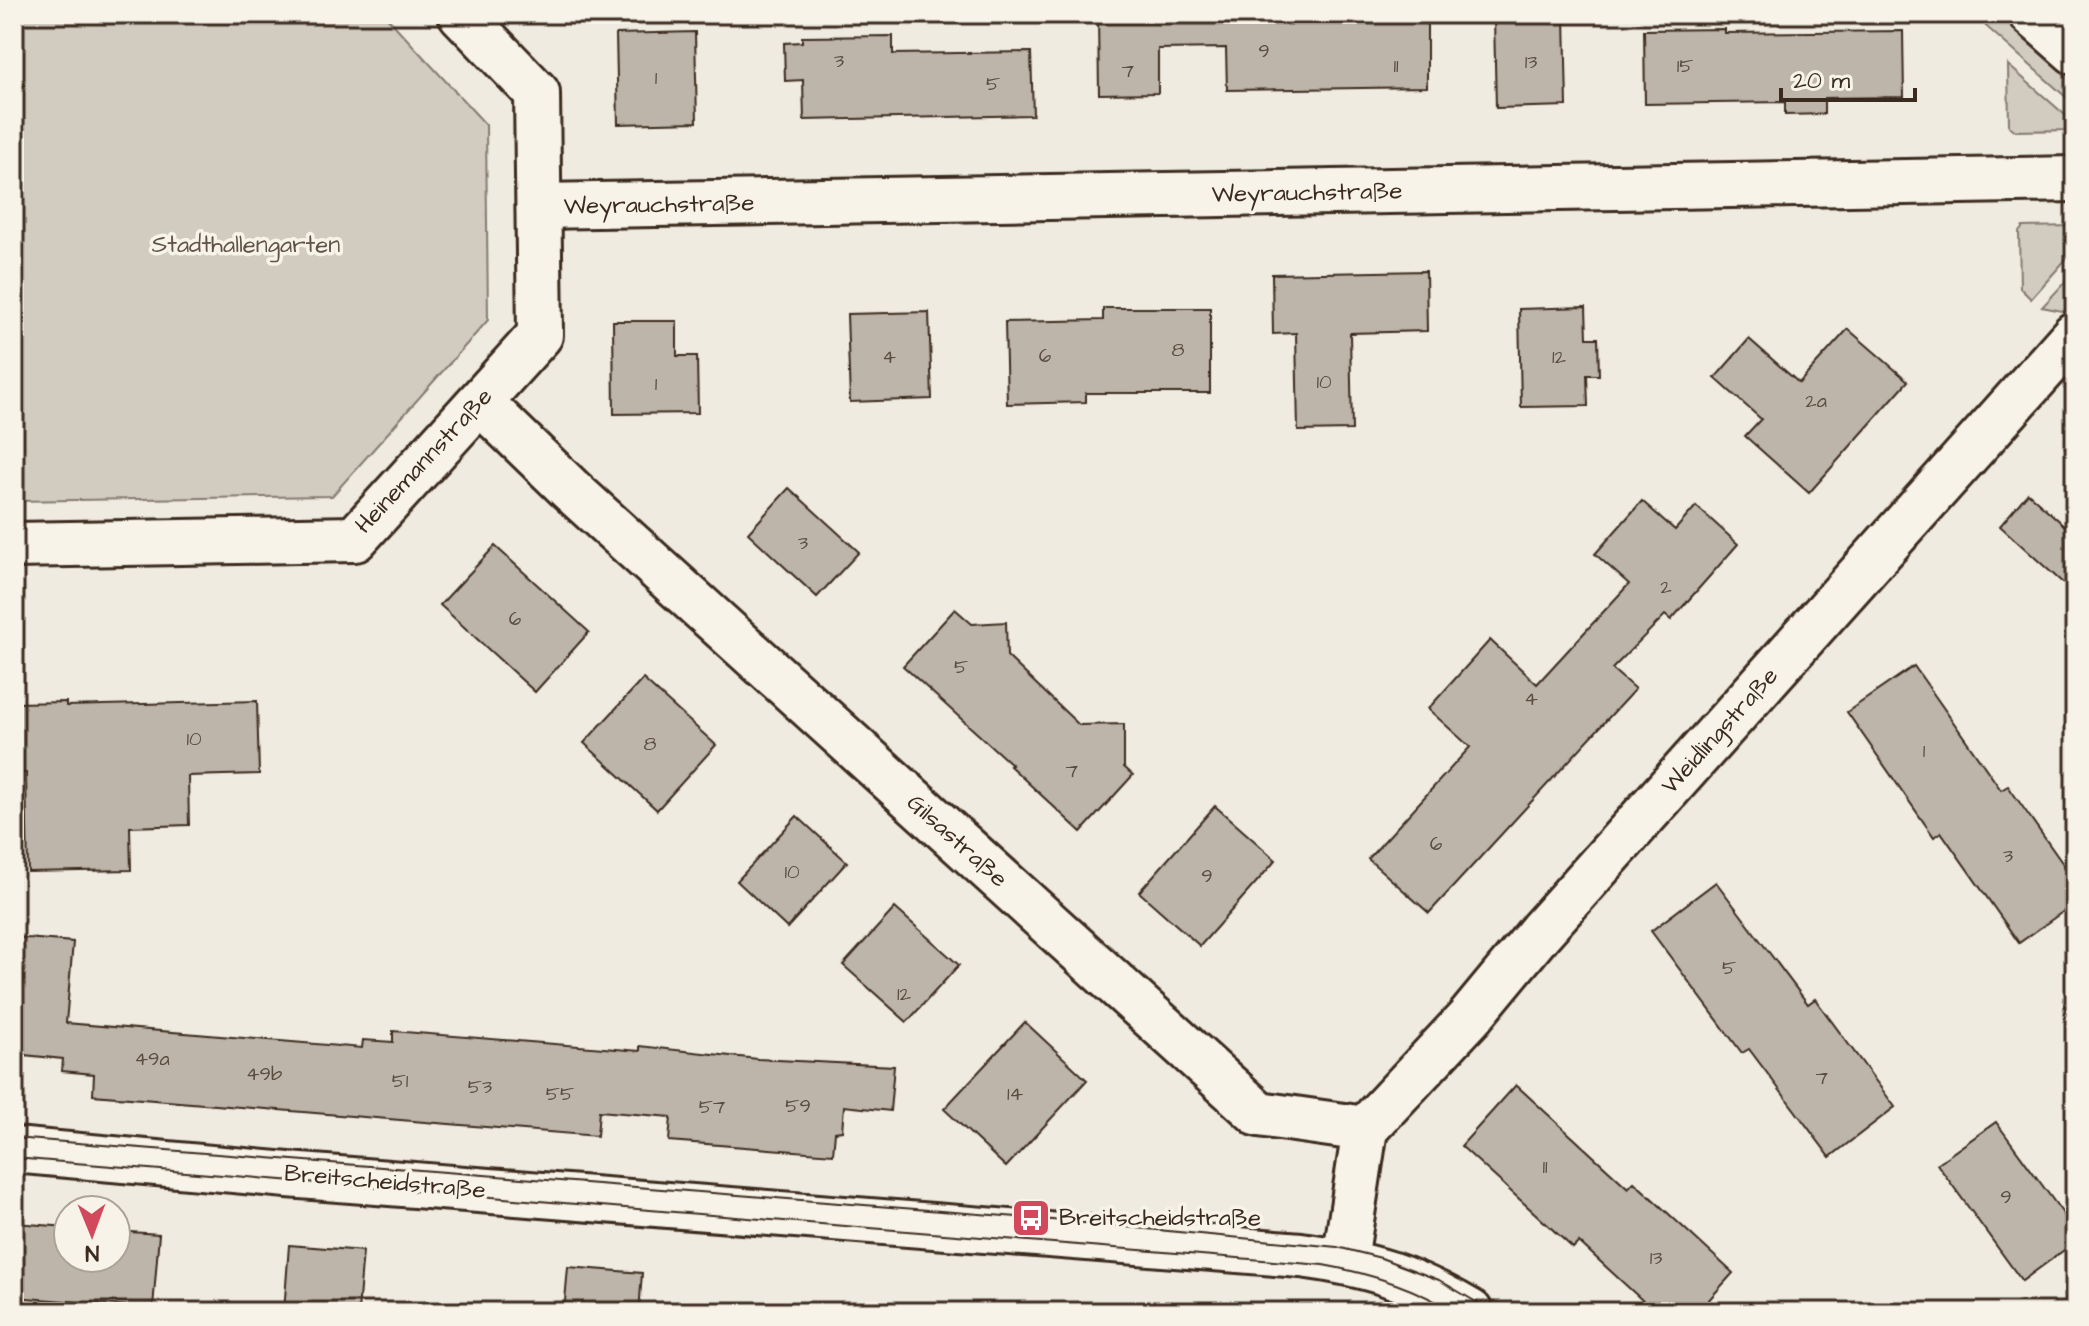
<svg xmlns="http://www.w3.org/2000/svg" width="2089" height="1326" font-family="'Architects Daughter',sans-serif">
	<style>
		.green { fill: #d1cbc0; stroke: #867a6f; stroke-width: 2 }
		.building { fill: #bdb5aa; stroke: #3b2a1e; stroke-width: 2 }
		.lines { fill: none; stroke-linecap: round; stroke-linejoin: round }
		.minor-casing { stroke: #3b2a1e; stroke-width: 50 }
		.secondary-casing { stroke: #3b2a1e; stroke-width: 50 }
		.minor { stroke: #f7f3e8; stroke-width: 44 }
		.secondary { stroke: #f7f3e8; stroke-width: 44 }
		.tram { stroke: #3b2a1e; stroke-width: 2 }
		.labels { text-anchor: middle; dominant-baseline: central; stroke-width: 7; stroke-linejoin: round; paint-order: stroke }
		.number-label { font-size: 20px; fill: #5c4d41 }
		.street-label { font-size: 24px; fill: #3b2a1e; stroke: #f7f3e8 }
		.park-label { font-size: 24px; fill: #605246; stroke: #f7f3e8 }
		.poi-label { font-size: 24px; fill: #3b2a1e; stroke: #f7f3e8; text-anchor: start }
	</style>
	<rect width="100%" height="100%" fill="#efebe0"/>
	<filter id="ink" filterUnits="userSpaceOnUse"><feTurbulence type="fractalNoise" baseFrequency=".0125" numOctaves="2"/><feDisplacementMap in="SourceGraphic" scale="16" xChannelSelector="R" yChannelSelector="G"/><feConvolveMatrix kernelMatrix="1 2 1 2 8 2 1 2 1" color-interpolation-filters="sRGB"/></filter>
	<g filter="url(#ink)">
		<g class="green">
			<path d="M14,14H384L486,125L488,320L332,496L14,501Z"/>
			<path d="M1984,14H2009L2075,73V105L1979,20Z"/>
			<path d="M2008,65L2072,121V130L2016,131L2009,126Z"/>
			<path d="M2075,226V249L2031,299L2020,288L2019,232L2023,227Z"/>
			<path d="M2075,271V309L2072,313L2042,307Z"/>
		</g>
		<g class="building">
			<path d="M1098,14H1427V87L1227,90L1226,48L1158,49V93L1099,94Z"/>
			<path d="M1565,16L1567,106L1496,108L1494,18Z"/>
			<path d="M1725,29V33L1903,31L1904,97L1824,98V114L1785,115V102L1645,104L1644,30Z"/>
			<path d="M695,32L697,122L618,124L616,34Z"/>
			<path d="M893,36V54L1031,52L1033,115L804,120L803,80L785,81L784,43L802,42V37Z"/>
			<path d="M1426,271L1427,331L1350,333L1352,430L1298,431L1296,333L1273,334L1272,274Z"/>
			<path d="M1586,307L1587,338H1598L1599,375H1587L1588,406L1521,407L1519,309Z"/>
			<path d="M1103,308H1210V393H1086V402L1007,404L1005,322L1103,320Z"/>
			<path d="M929,312L932,399L850,402L847,314Z"/>
			<path d="M613,321H677V356H697L698,413L614,414Z"/>
			<path d="M1848,329L1908,381L1809,493L1745,436L1761,419L1715,378L1749,339L1799,383Z"/>
			<path d="M789,488L859,552L817,597L748,533Z"/>
			<path d="M2028,493L2075,535V594L2000,526Z"/>
			<path d="M1642,501L1675,530L1696,506L1738,544L1671,620L1665,615L1612,669L1635,689L1429,913L1368,859L1470,747L1428,709L1490,640L1537,684L1629,584L1595,554Z"/>
			<path d="M495,546L589,632L535,692L440,605Z"/>
			<path d="M955,609L972,624L1006,622L1007,656L1079,725L1124,724V767L1133,775L1081,832L1010,766L1012,765L903,666Z"/>
			<path d="M1914,666L2001,790L2008,786L2075,881V903L2019,943L1941,832L1934,837L1847,712Z"/>
			<path d="M643,679L716,745L657,810L584,743Z"/>
			<path d="M257,701L259,774L188,776L189,825L130,827L131,870L28,872L26,773H14V703L66,702V706Z"/>
			<path d="M1215,806L1276,860L1200,946L1139,892Z"/>
			<path d="M797,816L847,862L787,928L737,881Z"/>
			<path d="M1716,882L1808,1004L1815,999L1895,1107L1830,1157L1749,1049L1742,1053L1651,931Z"/>
			<path d="M895,908L959,965L907,1022L843,965Z"/>
			<path d="M14,937L73,942L66,1023L362,1048L363,1040L393,1042V1031L640,1051V1046L758,1059L894,1066L890,1111L844,1106L842,1131L835,1132L833,1154L669,1141L671,1117L599,1111L597,1136L93,1095L94,1074L62,1071L63,1059L14,1054Z"/>
			<path d="M1025,1022L1087,1080L1006,1167L944,1109Z"/>
			<path d="M1516,1085L1628,1188L1634,1182L1733,1273L1698,1312H1655L1579,1242L1573,1248L1461,1146Z"/>
			<path d="M1996,1122L2075,1230V1242L2022,1281L1937,1164Z"/>
			<path d="M14,1223L68,1227V1258H116V1231L159,1234L153,1308L14,1297Z"/>
			<path d="M289,1245L363,1251L358,1312H284Z"/>
			<path d="M568,1267L642,1273L639,1312H564Z"/>
		</g>
		<g class="lines">
			<g class="minor-casing">
				<g id="minor">
					<path d="M2032,14L2075,52"/>
					<path d="M539,206L2075,179"/>
					<path d="M480,402L571,490L1259,1114L1365,1129L1345,1260"/>
					<path d="M14,545L355,539L540,335L537,93L461,14"/>
					<path d="M1365,1129L1469,1018L1541,931L2075,334"/>
				</g>
			</g>
			<g class="secondary-casing">
				<path id="secondary" d="M14,1150L288,1175L1301,1255C1368,1264 1411,1277 1470,1312"/>
			</g>
			<use href="#minor" class="minor"/>
			<use href="#secondary" class="secondary"/>
			<g class="tram">
				<path d="M14,1138L1031,1218L1337,1247L1381,1258L1439,1280L1493,1312"/>
				<path d="M14,1158L1323,1265C1368,1273 1414,1287 1454,1312"/>
			</g>
		</g>
	</g>
	<defs>
		<g id="bus-square" transform="scale(2)"><rect x="-9" y="-9" width="18" height="18" rx="4" fill="#d1495b" stroke="#f7f3e8"/><path d="M-5-6H5V4H4V6H2V4H-2V6H-4V4H-5ZM-3.5-4V0h7V-4ZM-3.5 1.2v1.5H-2V1.2ZM2 1.2v1.5H3.5V1.2Z" fill="#fff"/></g>
	</defs>
	<g fill-rule="evenodd">
		<use href="#bus-square" x="1031" y="1218"/>
	</g>
	<g class="labels">
		<g class="number-label">
			<text x="1264" y="51">9</text>
			<text x="839" y="61">3</text>
			<text x="1531" y="62">13</text>
			<text x="1396" y="66">11</text>
			<text x="1685" y="66">15</text>
			<text x="1128" y="71">7</text>
			<text x="656" y="78">1</text>
			<text x="993" y="84">5</text>
			<text x="1178" y="350">8</text>
			<text x="1045" y="356">6</text>
			<text x="889" y="357">4</text>
			<text x="1559" y="357">12</text>
			<text x="1324" y="382">10</text>
			<text x="656" y="384">1</text>
			<text x="1816" y="401">2a</text>
			<text x="803" y="543">3</text>
			<text x="1666" y="587">2</text>
			<text x="515" y="619">6</text>
			<text x="961" y="667">5</text>
			<text x="1531" y="699">4</text>
			<text x="194" y="739">10</text>
			<text x="650" y="744">8</text>
			<text x="1924" y="751">1</text>
			<text x="1072" y="771">7</text>
			<text x="1436" y="844">6</text>
			<text x="2008" y="856">3</text>
			<text x="792" y="872">10</text>
			<text x="1207" y="876">9</text>
			<text x="1729" y="968">5</text>
			<text x="904" y="994">12</text>
			<text x="152" y="1059">49a</text>
			<text x="264" y="1074">49b</text>
			<text x="1822" y="1078">7</text>
			<text x="400" y="1081">51</text>
			<text x="480" y="1087">53</text>
			<text x="560" y="1094">55</text>
			<text x="1015" y="1094">14</text>
			<text x="798" y="1106">59</text>
			<text x="712" y="1107">57</text>
			<text x="1545" y="1167">11</text>
			<text x="2006" y="1197">9</text>
			<text x="1656" y="1258">13</text>
		</g>
		<g class="street-label">
			<text transform="translate(1307 193) rotate(-1)">Weyrauchstraße</text>
			<text transform="translate(659 205) rotate(-1)">Weyrauchstraße</text>
			<text transform="translate(424 461) rotate(-47)">Heinemannstraße</text>
			<text transform="translate(1720 731) rotate(-48)">Weidlingstraße</text>
			<text transform="translate(957 841) rotate(42)">Gilsastraße</text>
			<text transform="translate(385 1182) rotate(5)">Breitscheidstraße</text>
		</g>
		<g class="park-label">
			<text x="246" y="245">Stadthallengarten</text>
		</g>
		<g class="poi-label">
			<text x="1059" y="1218">Breitscheidstraße</text>
		</g>
	</g>
	<rect width="2089" height="1326" fill="none" stroke="#f7f3e8" stroke-width="48"/>
	<rect x="24" y="24" width="2041" height="1278" fill="none" stroke="#3b2a1e" stroke-width="3" filter="url(#ink)"/>
	<g transform="translate(92 1234) rotate(179)"><circle r="38" fill="#f7f3e8" stroke="#aca397" stroke-width="2"/>
	<path d="M0-6L14 30L0 20L-14 30Z" fill="#d1495b"/>
	<text y="-12" font-size="22" font-weight="bold" text-anchor="middle" fill="#3b2a1e">N</text>
	</g>
	<path d="M1781 88v12h134v-12" fill="none" stroke="#3b2a1e" stroke-width="4"/>
	<text x="1793" y="88" font-size="24" fill="#3b2a1e" stroke="#f7f3e8" stroke-width="6" paint-order="stroke">20 m</text>
</svg>
